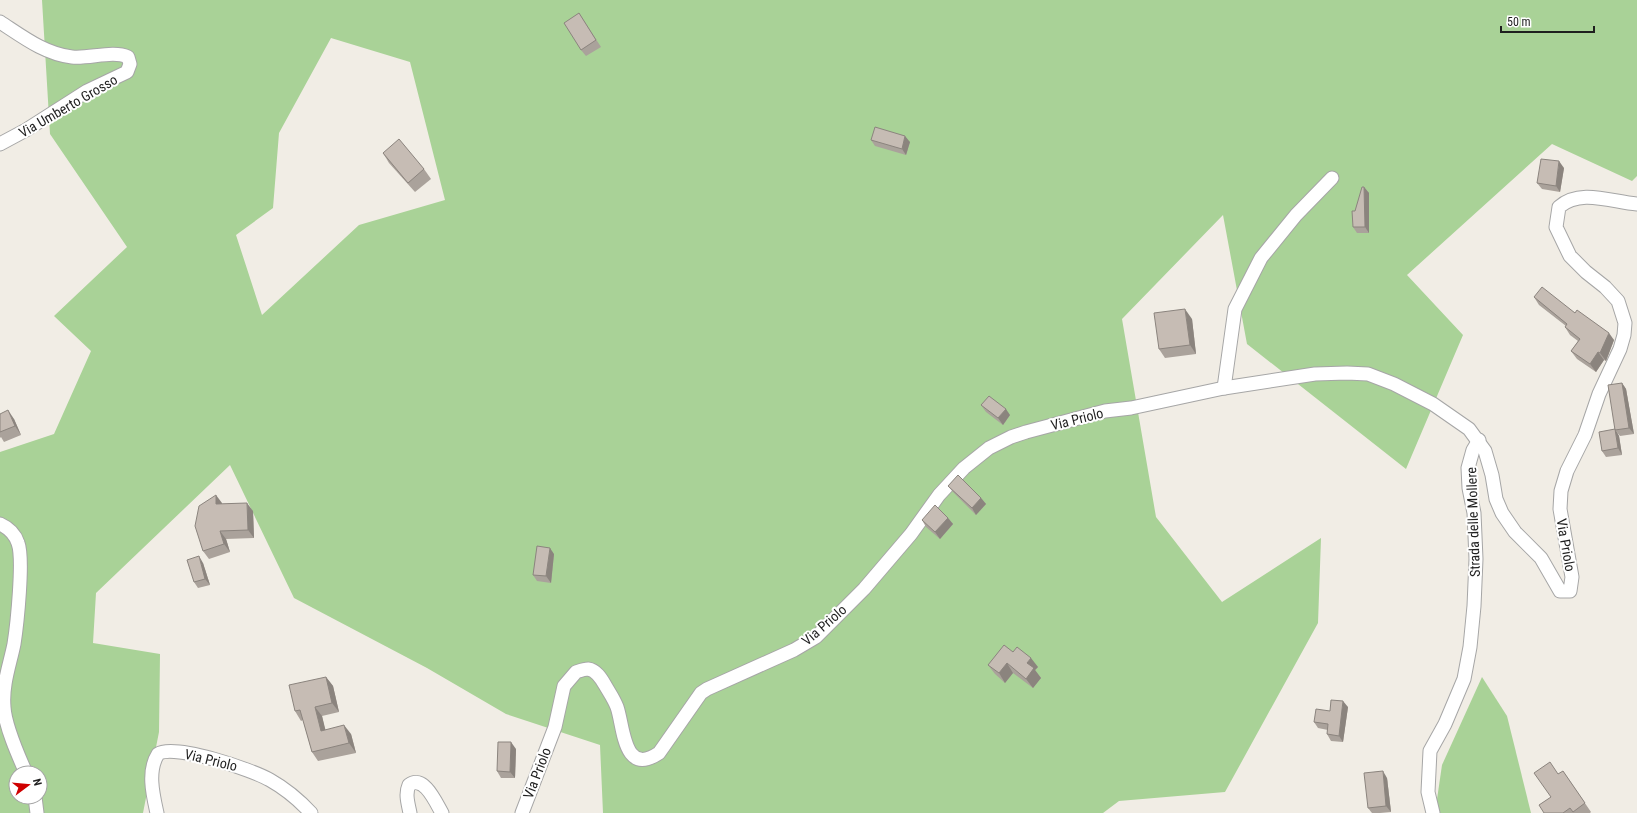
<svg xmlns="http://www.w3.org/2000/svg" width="1637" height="813" font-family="'Roboto Condensed',sans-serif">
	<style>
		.forest { fill: #a9d297; fill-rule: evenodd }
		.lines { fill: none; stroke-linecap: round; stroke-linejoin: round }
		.minor-casing { stroke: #a6a6a6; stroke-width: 15 }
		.minor { stroke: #fff; stroke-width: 13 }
		.wall { fill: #aaa29b }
		.shaded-wall { fill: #8b847e }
		.building { fill: #c6bcb4; stroke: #8b847e }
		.labels { text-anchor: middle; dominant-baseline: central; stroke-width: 4; stroke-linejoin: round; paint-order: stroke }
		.street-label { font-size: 14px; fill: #1f1f1f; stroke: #fff }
	</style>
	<rect width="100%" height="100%" fill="#f1ede5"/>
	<g class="forest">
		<path d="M42,0H1637V176L1632,181L1552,144L1407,275L1463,335L1406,469L1247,344L1223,215L1122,319L1156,517L1222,602L1321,538L1318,623L1225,792L1119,801L1103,813H603L600,745L506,714L427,668L294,598L230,465L96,593L93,643L160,654L159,732L143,813H0V452L54,434L91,351L54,316L127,247L50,134ZM331,38L410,62L445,200L359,225L262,315L236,235L273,208L279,133ZM16,773H40V797H16Z"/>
		<path d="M1482,677L1507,716L1531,813H1435L1442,765Z"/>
	</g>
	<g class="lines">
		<g class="minor-casing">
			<g id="minor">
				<path d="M0,22C23,37 45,54 72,57C89,59 113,50 128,57L130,64L127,72L87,91L26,130L0,144"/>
				<path d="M1224,388L1235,309L1261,258L1296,215L1332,178"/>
				<path d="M0,524C9,528 15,534 18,543C24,559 17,625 14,644C10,664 2,685 4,707C5,726 18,755 26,773"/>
				<path d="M35,797L37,813"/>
				<path d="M157,813C153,795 147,771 158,754C174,743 253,770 270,780C286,789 299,800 311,813"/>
				<path d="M410,813C408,803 405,794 409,785C424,774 436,803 442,813"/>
				<path d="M522,813L555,727L564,686L576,672C579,671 584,669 588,669C596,670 601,678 605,685C609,692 614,699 617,707C624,727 623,777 659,753L701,693L707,689L794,650L816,637L864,589L911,534L939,495L964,468L989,448L1011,437L1026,432L1105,411L1131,408L1224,388L1315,374L1347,373L1368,374L1394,384L1433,404L1469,429L1485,451L1492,475L1496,499L1502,513L1515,532L1541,558L1560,591H1570L1572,577L1560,509L1561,491L1567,471L1585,435L1599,394L1620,349L1624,335L1625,323L1618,301L1605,287L1586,272L1570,256L1556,227L1559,207C1580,188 1612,202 1637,204"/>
				<path d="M1433,813L1428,792L1430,751L1445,724L1464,679L1470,647L1474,606L1476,559L1474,513L1469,488L1468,468L1473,450L1479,440"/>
			</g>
		</g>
		<use href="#minor" class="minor"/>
	</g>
	<g class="wall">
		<path d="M579,13L601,47L586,56L581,50Z"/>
		<path d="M871,140L910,142L906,155L875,146Z"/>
		<path d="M383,153L424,169L431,179L415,192L389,163Z"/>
		<path d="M1564,168L1560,192L1542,189L1537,183Z"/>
		<path d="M1364,187L1369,193V233H1357L1353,227L1355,211Z"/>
		<path d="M1534,297L1575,313L1614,340L1606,361L1604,360L1596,372L1577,359L1571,351L1578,341L1570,335L1565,327L1566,326L1539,305Z"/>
		<path d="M1192,319L1196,354L1165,358L1159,349Z"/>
		<path d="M1622,383L1626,389L1634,434L1620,436L1615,430Z"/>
		<path d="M981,405L1010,415L1003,425L986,412Z"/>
		<path d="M0,414L14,419L21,435L4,442L1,437L0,438Z"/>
		<path d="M1615,429L1619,436L1622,455L1606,457L1602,451Z"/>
		<path d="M948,486L981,498L986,504L976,515L953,492Z"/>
		<path d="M222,503V504L253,511L254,538L226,539L230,552L209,559L203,551Z"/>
		<path d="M948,518L953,524L940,539L926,527L922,520Z"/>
		<path d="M554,554L551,583L537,581L533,575Z"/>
		<path d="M203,563L210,585L198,588L194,582Z"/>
		<path d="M1013,652L1038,667L1035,670L1041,678L1033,688L1013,673L1005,683L995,674L988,665Z"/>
		<path d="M326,677L333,686L339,712L322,716L325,730L351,734L356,753L318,761L312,752L303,720L301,721L295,711Z"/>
		<path d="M1348,707L1343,742L1331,741L1327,734L1328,730L1318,728L1314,722L1330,711Z"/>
		<path d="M516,749L515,778H501L497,771Z"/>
		<path d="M1563,771L1591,812L1590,813H1544L1551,797L1559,774Z"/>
		<path d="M1387,778L1391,812L1380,813H1372L1368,808Z"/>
	</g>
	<g class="shaded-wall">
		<path d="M905,136L910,142L906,155L902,149Z"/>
		<path d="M1559,161L1564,168L1560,192L1556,186Z"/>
		<path d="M1364,187L1369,193V233L1365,227Z"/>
		<path d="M1185,309L1192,319L1196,354L1190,345Z"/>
		<path d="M1609,333L1614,340L1606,361L1600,353Z"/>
		<path d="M1598,352L1604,360L1596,372L1590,364Z"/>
		<path d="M1622,383L1626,389L1634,434L1629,428Z"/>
		<path d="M1006,409L1010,415L1003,425L998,418Z"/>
		<path d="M8,410L14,419L21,435L15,426Z"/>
		<path d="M1615,429L1619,436L1622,455L1618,448Z"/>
		<path d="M216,495L222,503V513L216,504Z"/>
		<path d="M981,498L986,504L976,515L972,508Z"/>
		<path d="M247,503L253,511L254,538L248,530Z"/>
		<path d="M948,518L953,524L940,539L935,532Z"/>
		<path d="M220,531L226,539L230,552L224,544Z"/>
		<path d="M550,548L554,554L551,583L546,576Z"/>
		<path d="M199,556L203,563L210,585L205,579Z"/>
		<path d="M1031,658L1038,667L1035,670L1041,678L1033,688L1026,679L1027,663Z"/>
		<path d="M1007,663L1013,673L1005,683L999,673Z"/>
		<path d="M326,677L333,686L339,712L332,703Z"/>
		<path d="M1343,701L1348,707L1343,742L1339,736Z"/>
		<path d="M315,707L322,716L328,740L321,731Z"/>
		<path d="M344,725L351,734L356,753L349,743Z"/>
		<path d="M511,742L516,749L515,778L510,772Z"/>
		<path d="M1383,771L1387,778L1391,812L1386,806Z"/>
	</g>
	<g class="building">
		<path d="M579,13L596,40L581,50L564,23Z"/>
		<path d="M875,127L905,136L902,149L871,140Z"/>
		<path d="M399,139L424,169L408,183L383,153Z"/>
		<path d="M1541,159L1559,161L1556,186L1537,183Z"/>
		<path d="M1362,187H1364L1365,227H1353L1352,211H1355Z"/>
		<path d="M1542,287L1575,313L1577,310L1609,333L1600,353L1598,352L1590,364L1571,351L1580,339L1565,327L1567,324L1534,297Z"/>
		<path d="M1185,309L1190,345L1159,349L1154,313Z"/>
		<path d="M1622,383L1629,428L1615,430L1608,385Z"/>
		<path d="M989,396L1006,409L998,418L981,405Z"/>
		<path d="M8,410L15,426L0,432V414Z"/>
		<path d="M1615,429L1618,448L1602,451L1599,432Z"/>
		<path d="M958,475L981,498L972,508L948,486Z"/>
		<path d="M216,495V504L247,503L248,530L220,531L224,544L203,551L195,526L199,506Z"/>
		<path d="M935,505L948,518L935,532L922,520Z"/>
		<path d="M537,546L550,548L546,576L533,575Z"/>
		<path d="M199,556L205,579L194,582L187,560Z"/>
		<path d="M1004,645L1013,652L1017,647L1031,658L1027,663L1034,668L1026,679L1007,663L999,673L988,665Z"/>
		<path d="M326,677L332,703L315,707L321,731L344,725L349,743L312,752L300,710L295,711L289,685Z"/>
		<path d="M1331,700L1343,701L1339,736L1327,734L1328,724L1314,722L1316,709L1330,711Z"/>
		<path d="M498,742H511L510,772L497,771Z"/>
		<path d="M1550,762L1558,774L1563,771L1585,803L1573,812L1570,808L1563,813H1544L1539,805L1551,797L1534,773Z"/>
		<path d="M1383,771L1386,806L1368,808L1364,773Z"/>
	</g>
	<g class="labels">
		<g class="street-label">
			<text transform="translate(68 106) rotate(-30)">Via Umberto Grosso</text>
			<text transform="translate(1077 419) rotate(-14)">Via Priolo</text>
			<text transform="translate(1473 522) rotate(-92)">Strada delle Mollere</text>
			<text transform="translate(1566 545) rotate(80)">Via Priolo</text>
			<text transform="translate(824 625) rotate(-41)">Via Priolo</text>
			<text transform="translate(211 760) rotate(14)">Via Priolo</text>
			<text transform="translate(537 773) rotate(-69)">Via Priolo</text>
		</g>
	</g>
	<g transform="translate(28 785) rotate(74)"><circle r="19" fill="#ffffff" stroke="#a5a5a5"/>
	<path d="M0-3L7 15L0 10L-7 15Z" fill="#cf0000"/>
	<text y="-6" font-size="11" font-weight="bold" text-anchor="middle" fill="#1f1f1f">N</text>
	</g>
	<path d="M1501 26v6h93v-6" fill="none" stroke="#1f1f1f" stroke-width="2"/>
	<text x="1507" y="26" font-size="12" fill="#1f1f1f" stroke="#ffffff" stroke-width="3" paint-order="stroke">50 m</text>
</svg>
